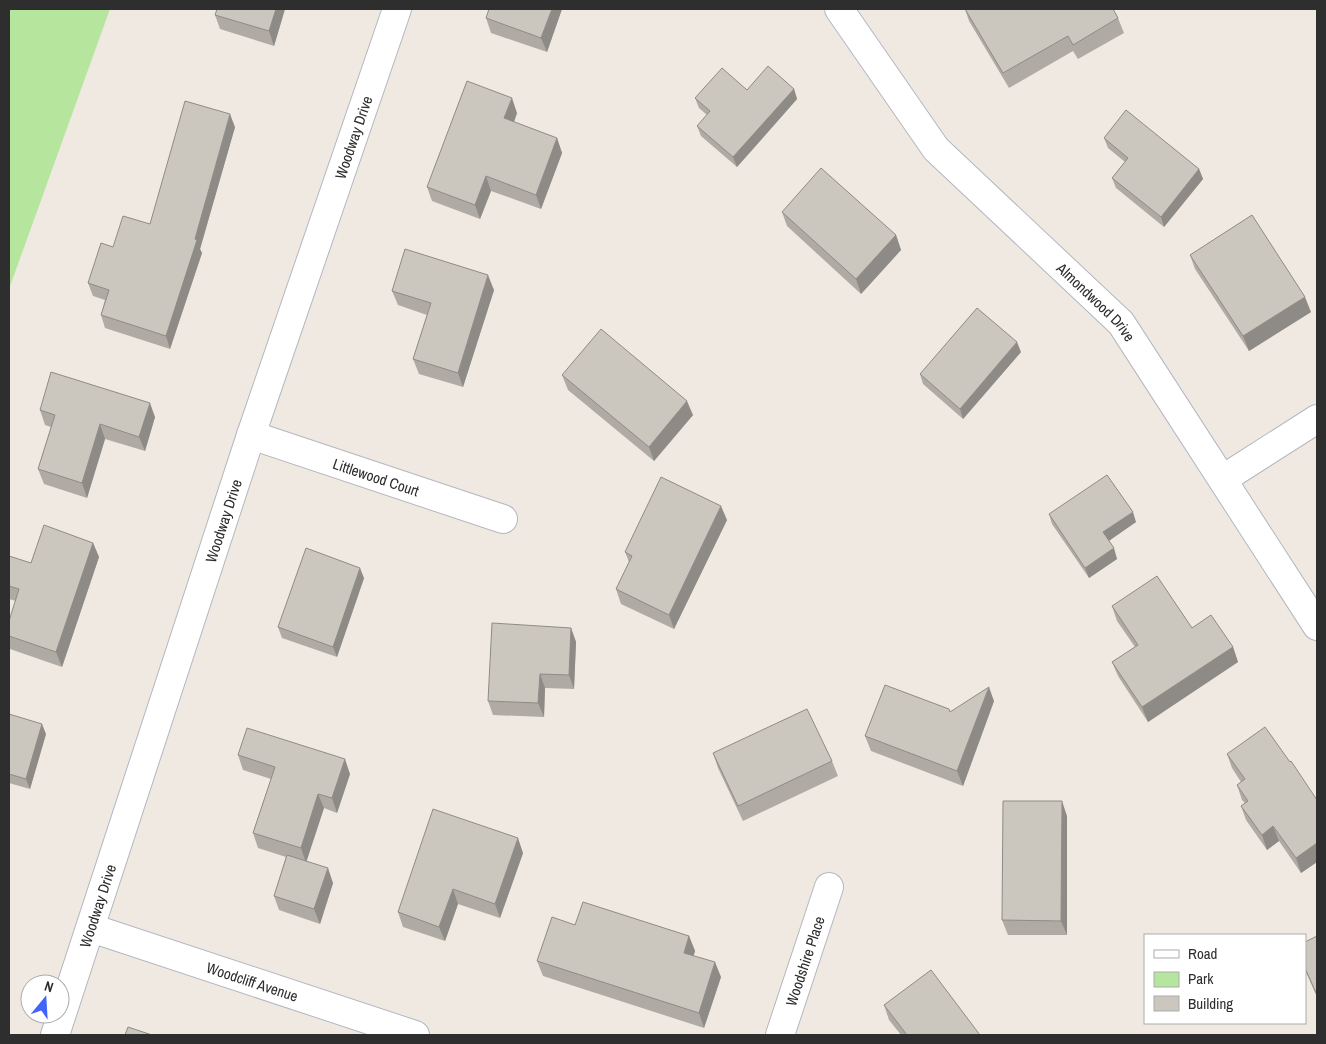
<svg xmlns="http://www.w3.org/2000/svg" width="1326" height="1044" font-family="'Archivo Narrow',sans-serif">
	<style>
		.green { fill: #b6e59e }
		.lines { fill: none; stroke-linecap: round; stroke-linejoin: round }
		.minor-casing { stroke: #b4b7c1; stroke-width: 30 }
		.minor { stroke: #fff; stroke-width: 28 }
		.wall { fill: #afaba4 }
		.shaded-wall { fill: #8e8b86 }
		.building { fill: #cbc7bf; stroke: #8e8b86 }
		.labels { text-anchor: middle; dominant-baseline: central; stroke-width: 5; stroke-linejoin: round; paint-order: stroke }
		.street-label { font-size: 15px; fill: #2e2e2e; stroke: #fff }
	</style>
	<rect width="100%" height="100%" fill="#efe9e1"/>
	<path class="green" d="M9,9H110L9,289Z"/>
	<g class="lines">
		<g class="minor-casing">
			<g id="minor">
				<path id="s1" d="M839,9L936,149L1121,323L1317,626"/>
				<path id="s2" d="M251,435L503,519"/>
				<path d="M1223,479L1317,419"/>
				<path id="s3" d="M91,928L415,1035"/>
				<path id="s4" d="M55,1035L251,435L397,9"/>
				<path id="s5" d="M780,1035L829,887"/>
			</g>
		</g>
		<use href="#minor" class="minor"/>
	</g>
	<g class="wall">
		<path d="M285,9L274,46L220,29L215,15Z"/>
		<path d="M562,9L547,52L491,33L486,18Z"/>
		<path d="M965,9H1113L1118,18L1124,33L1078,59L1073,51L1009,88L969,21Z"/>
		<path d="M794,89L797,99L737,167L701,136L697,126L707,115L699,108L695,98L747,90Z"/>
		<path d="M517,113L514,122L557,138L562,153L541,209L491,191L480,219L432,201L427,187Z"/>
		<path d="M235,127L200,249L202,253L170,349L105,328L101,315L105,300L93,296L88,283L113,247L150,224Z"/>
		<path d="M1104,138L1199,169L1203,179L1164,227L1116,188L1112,178L1125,162L1108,148Z"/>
		<path d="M782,212L896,235L901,250L861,294L787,226Z"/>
		<path d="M1190,255L1311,312L1249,351L1195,269Z"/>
		<path d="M494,290L463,387L419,374L413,359L427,315L398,305L392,291Z"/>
		<path d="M1021,352L963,419L923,384L920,374Z"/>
		<path d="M562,375L693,415L654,461L568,390Z"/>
		<path d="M40,410L155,417L145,451L105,439L87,498L44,484L38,469L51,427L45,425Z"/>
		<path d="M1049,514L1136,522L1108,541L1117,559L1089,578L1052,524Z"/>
		<path d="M727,520L674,629L621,604L616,589L629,562L625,552Z"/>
		<path d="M93,543L99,557L62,667L10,649L9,647V621L16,601L9,599V556L31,563Z"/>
		<path d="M364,578L337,657L282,638L278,627Z"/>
		<path d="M1112,606L1192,628L1233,647L1238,662L1148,722L1118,676L1112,662L1135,647L1117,621Z"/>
		<path d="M571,628L576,642L574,689L545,688L544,717L493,715L488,701Z"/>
		<path d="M994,701L963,786L871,751L865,736L950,712Z"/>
		<path d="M9,714L46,734L30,789L9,783Z"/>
		<path d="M713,753L832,761L838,776L743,821L718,768Z"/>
		<path d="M1227,754L1317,800V862L1301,873L1279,841L1267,850L1246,820L1241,806L1245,803L1242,800L1237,785L1241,782L1232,768Z"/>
		<path d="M238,755L350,774L337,813L324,808L306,861L333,883L320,924L279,910L274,896L286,857L258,848L253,833L271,779L243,770Z"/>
		<path d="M1067,816V935H1008L1002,920Z"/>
		<path d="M523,853L500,918L458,904L445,941L403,927L398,912Z"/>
		<path d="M575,925L689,936L695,951L693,956L721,977L704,1028L543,976L537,961Z"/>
		<path d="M1317,936V997L1305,970V942Z"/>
		<path d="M884,1005L980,1035H901L889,1020Z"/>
	</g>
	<g class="shaded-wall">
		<path d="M276,9H285L274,46L269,31Z"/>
		<path d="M552,9H562L547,52L541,38Z"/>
		<path d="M794,89L797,99L737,167L733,157Z"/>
		<path d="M512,98L517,113L510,133L504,118Z"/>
		<path d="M230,114L235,127L200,249L202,253L170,349L166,336L195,239Z"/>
		<path d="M557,138L562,153L541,209L536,195Z"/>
		<path d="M1199,169L1203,179L1164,227L1161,217Z"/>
		<path d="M486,176L491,191L480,219L475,205Z"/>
		<path d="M896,235L901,250L861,294L856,279Z"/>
		<path d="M488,275L494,290L463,387L458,373Z"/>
		<path d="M1305,297L1311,312L1249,351L1243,336Z"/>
		<path d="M1017,342L1021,352L963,419L960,409Z"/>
		<path d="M687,401L693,415L654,461L649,447Z"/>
		<path d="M150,403L155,417L145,451L139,437Z"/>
		<path d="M100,424L105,439L87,498L82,483Z"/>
		<path d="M721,506L727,520L674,629L669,615Z"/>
		<path d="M1133,512L1136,522L1106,543L1103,532Z"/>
		<path d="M93,543L99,557L62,667L56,652Z"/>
		<path d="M1114,548L1117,559L1089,578L1085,568Z"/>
		<path d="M360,568L364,578L337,657L333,647Z"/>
		<path d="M571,628L576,642L574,689L569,675Z"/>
		<path d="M1233,647L1238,662L1148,722L1142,707Z"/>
		<path d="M540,674L545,688L544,717L538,703Z"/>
		<path d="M989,687L994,701L963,786L957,771Z"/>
		<path d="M42,724L46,734L30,789L26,779Z"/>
		<path d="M345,759L350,774L337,813L332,798Z"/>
		<path d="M318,794L324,808L306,863L301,848Z"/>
		<path d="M1062,801L1067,816V935L1061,921Z"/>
		<path d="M1273,826L1279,841L1267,850L1262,835Z"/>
		<path d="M518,838L523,853L500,918L495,904Z"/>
		<path d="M1317,843V862L1301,873L1296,858Z"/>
		<path d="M328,868L333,883L320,924L314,909Z"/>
		<path d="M453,889L458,904L445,941L439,927Z"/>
		<path d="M689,936L695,951L690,968L684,953Z"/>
		<path d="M715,962L721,977L704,1028L699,1013Z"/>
	</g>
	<g class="building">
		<path d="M217,9H276L269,31L215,15Z"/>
		<path d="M489,9H552L541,38L486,18Z"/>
		<path d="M965,9H1113L1118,18L1073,45L1068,36L1003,73Z"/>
		<path d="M768,66L794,89L733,157L697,126L710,111L695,98L722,68L747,90Z"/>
		<path d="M467,81L512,98L504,118L557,138L536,195L486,176L475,205L427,187Z"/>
		<path d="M185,101L230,114L195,239L197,240L166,336L101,315L109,290L88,283L101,243L113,247L123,216L150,224Z"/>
		<path d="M1126,110L1199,169L1161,217L1112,178L1128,158L1104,138Z"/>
		<path d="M821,168L896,235L856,279L782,212Z"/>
		<path d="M1252,215L1305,297L1243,336L1190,255Z"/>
		<path d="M405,249L488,275L458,373L413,359L431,303L392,291Z"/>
		<path d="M977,308L1017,342L960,409L920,374Z"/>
		<path d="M601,329L687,401L649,447L562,375Z"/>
		<path d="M51,372L150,403L139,437L100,424L82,483L38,469L55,415L40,410Z"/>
		<path d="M1107,475L1133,512L1103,532L1114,548L1085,568L1049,514Z"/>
		<path d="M661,477L721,506L669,615L616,589L632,556L625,552Z"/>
		<path d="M44,525L93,543L56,652L9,636V621L19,589L9,586V556L31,563Z"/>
		<path d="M306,548L360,568L333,647L278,627Z"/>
		<path d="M1157,576L1192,628L1211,615L1233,647L1142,707L1112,662L1138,645L1112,606Z"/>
		<path d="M492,623L571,628L569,675L540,674L538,703L488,701Z"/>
		<path d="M885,685L949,709L950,712L989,687L957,771L865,736Z"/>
		<path d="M807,709L832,761L738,806L713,753Z"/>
		<path d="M9,714L42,724L26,779L9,774Z"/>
		<path d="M1265,727L1290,762L1291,761L1317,800V843L1296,858L1273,826L1262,835L1241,806L1248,801L1237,785L1245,779L1227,754Z"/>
		<path d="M247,728L345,759L332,798L318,794L301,848L253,833L275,767L238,755Z"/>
		<path d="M1003,801H1062L1061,921L1002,920Z"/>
		<path d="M433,809L518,838L495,904L453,889L439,927L398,912Z"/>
		<path d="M287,855L328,868L314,909L274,896Z"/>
		<path d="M583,902L689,936L684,953L715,962L699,1013L537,961L552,917L575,925Z"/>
		<path d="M1317,936V995L1305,968V942Z"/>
		<path d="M931,970L980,1035H907L884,1005Z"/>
		<path d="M128,1027L152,1035H125Z"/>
	</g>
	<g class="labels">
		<g class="street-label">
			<text stroke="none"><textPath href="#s4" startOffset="946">Woodway Drive</textPath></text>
			<text stroke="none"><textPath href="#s1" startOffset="392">Almondwood Drive</textPath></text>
			<text stroke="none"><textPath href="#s2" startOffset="132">Littlewood Court</textPath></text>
			<text stroke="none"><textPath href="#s4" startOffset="541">Woodway Drive</textPath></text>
			<text stroke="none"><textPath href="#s4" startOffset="136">Woodway Drive</textPath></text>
			<text stroke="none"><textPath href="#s5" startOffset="78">Woodshire Place</textPath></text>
			<text stroke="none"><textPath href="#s3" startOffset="170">Woodcliff Avenue</textPath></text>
		</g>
	</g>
	<rect width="1326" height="1044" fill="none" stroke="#2e2e2e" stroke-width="20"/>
	<rect x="1144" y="934" width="162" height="90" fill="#ffffff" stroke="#ababab"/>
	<rect x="1154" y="950" width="25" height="8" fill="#ffffff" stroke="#ababab"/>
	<text x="1188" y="959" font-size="15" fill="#2e2e2e">Road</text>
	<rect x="1154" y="972" width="25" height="15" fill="#b6e59e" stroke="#ababab"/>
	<text x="1188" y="984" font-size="15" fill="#2e2e2e">Park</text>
	<rect x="1154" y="996" width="25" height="15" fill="#cbc7bf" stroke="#ababab"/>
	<text x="1188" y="1009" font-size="15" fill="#2e2e2e">Building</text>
	<g transform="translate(45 999) rotate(18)"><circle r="24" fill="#ffffff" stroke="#ababab"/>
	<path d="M0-4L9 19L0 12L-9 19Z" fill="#4264fb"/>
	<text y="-8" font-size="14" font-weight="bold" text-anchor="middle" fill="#2e2e2e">N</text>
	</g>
</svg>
